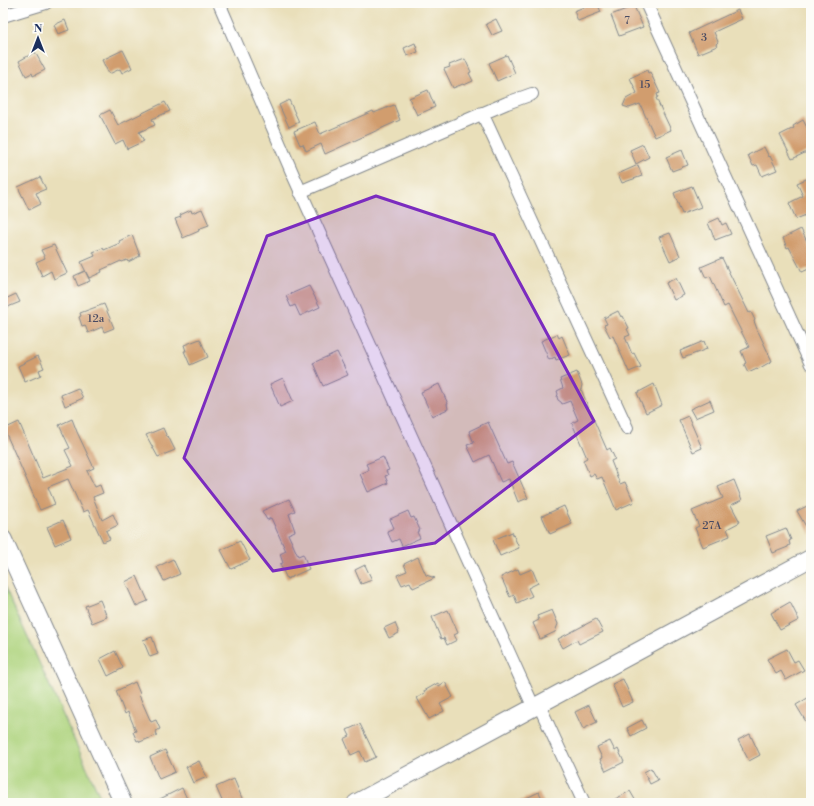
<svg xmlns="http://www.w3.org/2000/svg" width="814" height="806" font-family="'Libre Bodoni',serif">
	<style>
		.green { fill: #add37d; stroke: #64816e }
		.building { fill: #d19d6e }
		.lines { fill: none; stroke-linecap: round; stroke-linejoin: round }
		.street-casing { stroke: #82878c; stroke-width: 14 }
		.secondary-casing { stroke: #82878c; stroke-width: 19 }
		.street { stroke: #fff; stroke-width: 12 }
		.secondary { stroke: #fff; stroke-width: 17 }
		.marked { fill: #7b2cbf; fill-opacity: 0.2; stroke: #7b2cbf; stroke-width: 3; stroke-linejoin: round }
		.labels { text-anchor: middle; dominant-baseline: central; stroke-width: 3; stroke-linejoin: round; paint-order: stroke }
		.number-label { font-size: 11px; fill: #484a62 }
	</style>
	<rect width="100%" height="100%" fill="#fdfcf7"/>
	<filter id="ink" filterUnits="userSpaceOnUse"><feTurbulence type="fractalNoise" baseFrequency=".025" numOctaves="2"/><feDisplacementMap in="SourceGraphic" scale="8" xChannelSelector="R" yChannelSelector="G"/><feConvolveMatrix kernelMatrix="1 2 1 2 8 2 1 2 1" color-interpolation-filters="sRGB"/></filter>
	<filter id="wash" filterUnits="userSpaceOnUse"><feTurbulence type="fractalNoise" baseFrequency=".012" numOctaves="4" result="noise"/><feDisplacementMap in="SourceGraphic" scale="16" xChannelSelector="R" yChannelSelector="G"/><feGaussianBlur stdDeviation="0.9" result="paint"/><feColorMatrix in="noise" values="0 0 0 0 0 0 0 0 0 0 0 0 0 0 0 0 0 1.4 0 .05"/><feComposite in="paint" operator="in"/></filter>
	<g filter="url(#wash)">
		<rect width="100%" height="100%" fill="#e9dfba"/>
		<path class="green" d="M3,583L103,803H3Z"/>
		<g id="blocks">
			<g class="building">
				<path d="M594,3H597L601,12L578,21L574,11Z"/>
				<path d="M634,6L643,27L619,36L611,15Z"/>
				<path d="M738,10L742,19L714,32L718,42L716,44L717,46L698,54L689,33Z"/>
				<path d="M496,19L502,31L492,35L486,24Z"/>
				<path d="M65,20L69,30L58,34L54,25Z"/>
				<path d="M415,43L418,52L407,56L404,48Z"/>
				<path d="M123,50L132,68L122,73L120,69L109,74L102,60Z"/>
				<path d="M35,52L45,70L33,76L32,73L26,76L19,61Z"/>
				<path d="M507,55L515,73L497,81L489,63Z"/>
				<path d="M465,59L471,72L469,73L473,81L464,85L463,84L453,88L444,69L450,67L449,65Z"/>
				<path d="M647,70L648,73L650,72L660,93L657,94L658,97L656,98L671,130L655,137L640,104L629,108L623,106L626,99L637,93L630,78Z"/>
				<path d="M428,90L435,107L417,115L409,98Z"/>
				<path d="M289,100L299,122L289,127L279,105Z"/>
				<path d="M165,102L170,111L152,119L155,125L139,132L144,141L127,149L123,140L115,144L100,115L110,110L118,125Z"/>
				<path d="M394,105L400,120L325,154L321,144L306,151L303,144L300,145L294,131L315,122L320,134L373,111L374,113Z"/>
				<path d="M803,120L811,135V150L792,159L780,135L794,128L793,126Z"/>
				<path d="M643,144L649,157L636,164L630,150Z"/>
				<path d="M764,147L769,157L770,156L777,170L762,176L757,165L753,166L748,155Z"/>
				<path d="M682,150L688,165L672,171L666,157Z"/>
				<path d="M638,165L642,176L622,183L618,174Z"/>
				<path d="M40,177L46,189L36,193L41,204L29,210L18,187Z"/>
				<path d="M811,177V214V213L796,219L789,203L803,196L797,183Z"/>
				<path d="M692,186L701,207L682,214L674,193Z"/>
				<path d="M202,209L209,225L198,229L199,231L183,238L175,219L181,217L180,215L191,210L192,213Z"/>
				<path d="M719,218L722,225L726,223L731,234L715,240L708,223Z"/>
				<path d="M801,229L811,250V268L802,272L789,247L787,248L783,238Z"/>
				<path d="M670,233L680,256L670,261L659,237Z"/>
				<path d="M132,235L140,256L128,262L127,260L122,262L121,261L101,270L102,272L89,278L81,262L95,256L93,252L103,248L104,250L120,243L119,241Z"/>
				<path d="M54,245L67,273L54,279L51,271L42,276L36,262L45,258L41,250Z"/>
				<path d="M722,258L749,313L751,312L755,320L754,321L757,329L772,361L758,369L757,368L748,372L744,364L746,363L741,351L749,347L728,305L724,307L710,276L706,278L701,267Z"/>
				<path d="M85,271L90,281L78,286L74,276Z"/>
				<path d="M676,278L684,295L674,300L666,283Z"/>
				<path d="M309,286L320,307L300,316L295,305L291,307L286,296Z"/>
				<path d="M16,294L20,302L3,309V300Z"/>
				<path d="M104,304L114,328L104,332L102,327L88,333L85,325L82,326L79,317L81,316L80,313Z"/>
				<path d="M618,311L621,317L623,316L629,328L627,329L630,335L625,337L632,354L634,353L641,367L629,372L613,336L610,337L604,325L607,324L604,318Z"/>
				<path d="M557,334L559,338L562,336L570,355L556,360L555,357L549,360L541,341Z"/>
				<path d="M200,339L208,357L190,365L184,351H186L184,345Z"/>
				<path d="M704,341L707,349L683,358L680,351Z"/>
				<path d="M337,352L348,375L323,386L313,363Z"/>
				<path d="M38,356L44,368L39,370L41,375L25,382L18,366Z"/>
				<path d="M577,372L582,385L581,389L589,409L607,450L610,448L615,459L611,461L620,484L625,482L634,502L616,510L602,477L597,479L594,474L590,476L583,460L587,458L572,423L578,420L570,401L562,404L561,402L558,400L557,397L558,394L557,391L563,388L560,379Z"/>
				<path d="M283,378L293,401L280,407L270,384Z"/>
				<path d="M439,384L448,404H447L448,409L432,416L421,392Z"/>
				<path d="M654,384L662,405L646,413L637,393Z"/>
				<path d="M78,388L83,398L65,406L61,395Z"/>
				<path d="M710,400L714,410L695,418L690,409Z"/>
				<path d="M688,416L702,448L693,452L679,420Z"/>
				<path d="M72,419L77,432L94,468L87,471L95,487L100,485L103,493L93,497L102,520L113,514L118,525L106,531L110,539L103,542L88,510L83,512L68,479L48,487L55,504L40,510L4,429L19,422L43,478L73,466L65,450L70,448L59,425Z"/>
				<path d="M488,422L507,464L512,462L528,498L518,502L509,479L501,482L489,455L475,462L467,445L474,443L469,431Z"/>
				<path d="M163,428L167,437L168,436L175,450L158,457L146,435Z"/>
				<path d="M383,457L389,470L386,471L388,475L385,476L388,483L368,492L360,474L369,470L366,464Z"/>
				<path d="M734,480L742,500L731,505L740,522L727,529L730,536L703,547L695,528L699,526L692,511L723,498L718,487Z"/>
				<path d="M289,499L295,511L289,514L295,531L288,534L298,556L303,554L309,569L287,579L280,564L283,563L280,554L286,551L271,518L267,520L262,511Z"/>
				<path d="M564,506L572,524L550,534L542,516Z"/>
				<path d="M807,506L811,514V535L797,511Z"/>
				<path d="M408,511L411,518L414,517L420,530L417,532L420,538L402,546L399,539L392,542L387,531L394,528L390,519Z"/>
				<path d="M63,520L71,538L55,545L47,527Z"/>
				<path d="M786,528L791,540L789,541L790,545L788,546V547L773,553L766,536Z"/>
				<path d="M512,532L519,548L500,556L493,540Z"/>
				<path d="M240,541L250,560L231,569L221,550Z"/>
				<path d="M418,557L426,575L435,578L413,588L410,582L402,585L397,575L407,571L404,564Z"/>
				<path d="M173,559L180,574L164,581L157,567Z"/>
				<path d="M365,565L372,580L361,584L355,570Z"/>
				<path d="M518,569L520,574L532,569L538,583L528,588L532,596L517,603L514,595L510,597L501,577Z"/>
				<path d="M137,576L148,601L136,606L125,582Z"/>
				<path d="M100,600L107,617L92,623L85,606Z"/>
				<path d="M790,602L799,620L780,630L771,613Z"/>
				<path d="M448,610L458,633L454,635L457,640L447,645L444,638L441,639L432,617Z"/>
				<path d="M552,610L558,624L555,632L540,639L533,623L539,620L537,616Z"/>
				<path d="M596,619L603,632L579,644L577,640L563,648L558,639Z"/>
				<path d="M395,623L399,633L389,638L384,628Z"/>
				<path d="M152,637L158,654L150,657L143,640Z"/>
				<path d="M787,649L794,662L798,660L804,670L786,680L781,671L776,674L767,659Z"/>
				<path d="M115,651L123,668L108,676L100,659Z"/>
				<path d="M623,679L633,702L622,707L612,684Z"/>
				<path d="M135,682L140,694L139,695L151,722L156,720L160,729L156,731L157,735L140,742L139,740L137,741L133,732L136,731L128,712L125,714L116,691Z"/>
				<path d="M445,682L453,697L440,704L444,711L429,719L417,698L425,693L424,691L438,683L439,686Z"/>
				<path d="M811,696V730L796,705Z"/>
				<path d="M589,705L597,722L583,729L575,712Z"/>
				<path d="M642,720L646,728L631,736L627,728Z"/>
				<path d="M360,724L376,757L365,762L360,751L351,755L344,739L350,736L347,730Z"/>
				<path d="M750,734L760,755L749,761L738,740Z"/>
				<path d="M610,741L615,751L618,749L624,762L606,771L600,759L602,758L597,747Z"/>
				<path d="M165,750L175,772L159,779L150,757Z"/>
				<path d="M199,761L207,777L193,783L186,767Z"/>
				<path d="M651,768L658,780L650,784L644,772Z"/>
				<path d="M234,779L244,803H223L216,787Z"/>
				<path d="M182,788L189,803H152Z"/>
				<path d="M630,791L637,803H608Z"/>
				<path d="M539,792L544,803H516Z"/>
			</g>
		</g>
	</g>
	<g filter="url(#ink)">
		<use href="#blocks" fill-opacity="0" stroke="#82878c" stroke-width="1"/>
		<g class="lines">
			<g class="street-casing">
				<g id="street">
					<path d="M219,3L294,177L534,708"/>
					<path d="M646,3L811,364"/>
					<path d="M3,16L46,3"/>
					<path d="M482,113L627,428"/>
					<path d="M300,192L507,103L532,94"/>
					<path d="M539,705L584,803"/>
				</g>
			</g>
			<g class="secondary-casing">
				<g id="secondary">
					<path d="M3,539L123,803"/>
					<path d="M356,803L811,558"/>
				</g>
			</g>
			<use href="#street" class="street"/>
			<use href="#secondary" class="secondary"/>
		</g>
	</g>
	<path class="marked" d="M376,196L494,235L594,421L435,543L273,571L184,458L267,236Z"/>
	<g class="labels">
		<g class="number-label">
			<text x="627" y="21">7</text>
			<text x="704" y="38">3</text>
			<text x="645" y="85">15</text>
			<text x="96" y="319">12a</text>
			<text x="712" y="526">27A</text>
		</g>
	</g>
	<rect width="814" height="806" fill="none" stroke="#fdfcf7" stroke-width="16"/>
	<g transform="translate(38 38)" stroke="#fdfcf7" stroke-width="3" paint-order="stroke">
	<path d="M0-3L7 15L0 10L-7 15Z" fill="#1b2f5e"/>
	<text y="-6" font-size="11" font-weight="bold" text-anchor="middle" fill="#1b2f5e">N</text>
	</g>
</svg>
